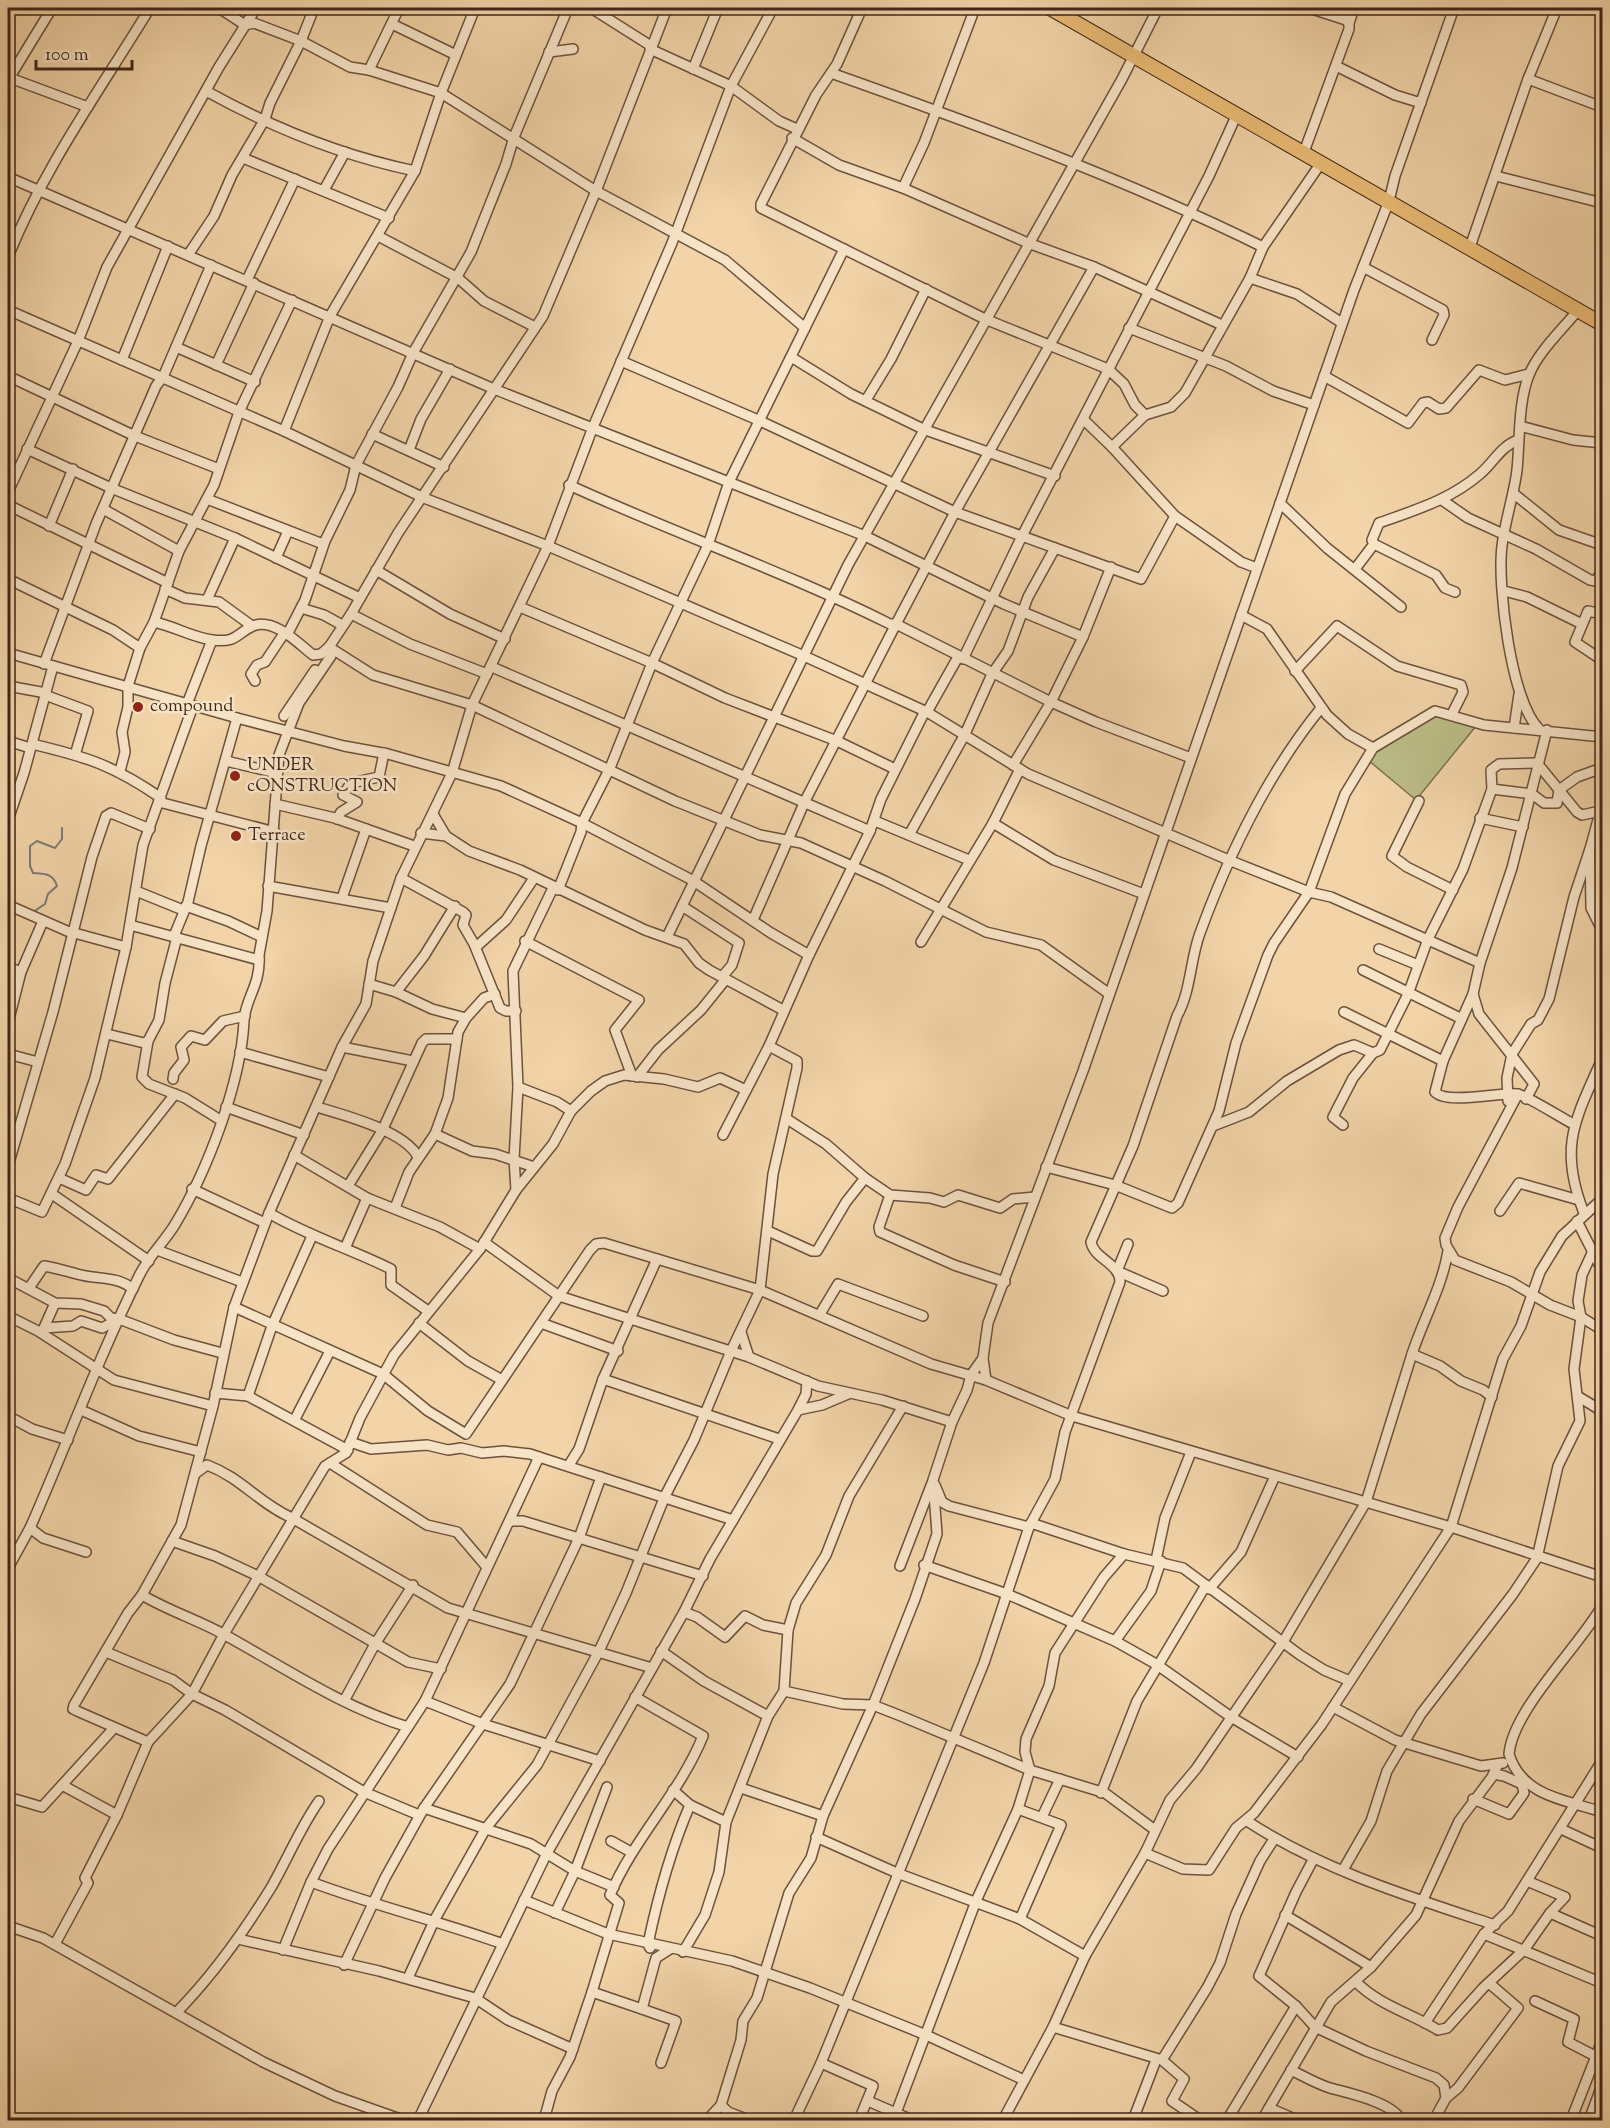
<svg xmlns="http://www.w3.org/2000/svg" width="1610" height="2128" font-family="'Sorts Mill Goudy',serif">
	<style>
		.green { fill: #bbbc87; stroke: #7e7051; stroke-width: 1.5 }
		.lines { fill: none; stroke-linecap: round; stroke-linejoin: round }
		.stream { stroke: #797b76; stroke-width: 2 }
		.minor-casing { stroke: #6c513e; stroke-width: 12 }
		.highway-casing { stroke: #40251b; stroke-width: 16 }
		.minor { stroke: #f7e3c6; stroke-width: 9 }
		.highway { stroke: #e9ba74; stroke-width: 14 }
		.poi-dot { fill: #8f2418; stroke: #f7e3c6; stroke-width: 2 }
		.labels { text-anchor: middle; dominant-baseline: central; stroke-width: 5; stroke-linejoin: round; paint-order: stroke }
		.poi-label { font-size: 18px; fill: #40251b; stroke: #f7e3c6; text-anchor: start }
	</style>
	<rect width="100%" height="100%" fill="#f2d4a8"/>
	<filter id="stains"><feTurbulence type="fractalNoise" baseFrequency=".00333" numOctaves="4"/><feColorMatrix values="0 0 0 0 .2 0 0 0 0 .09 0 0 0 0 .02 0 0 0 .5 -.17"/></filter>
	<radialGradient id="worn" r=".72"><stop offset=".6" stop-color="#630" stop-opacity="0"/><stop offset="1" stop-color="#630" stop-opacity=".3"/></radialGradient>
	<path class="green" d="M1435,712L1476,726L1416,800L1368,760L1376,748Z"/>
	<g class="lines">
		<path class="stream" d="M33,912L45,904L48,894L57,886C53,873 45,874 33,873L30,866V846L37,841L55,848L62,839V828"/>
		<g class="minor-casing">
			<g id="minor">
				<path d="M219,8L245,25L254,23L301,41L350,67L369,70L441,93L596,191L725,260L805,328"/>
				<path d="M591,8L651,46"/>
				<path d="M862,8L837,64L816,95L761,204V208L985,319L1108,369L1124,384L1135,405L1145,415"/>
				<path d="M1597,8L1602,10"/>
				<path d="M1349,23L1354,8"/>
				<path d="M392,24L456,55"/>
				<path d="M650,49L731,86L779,121L797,129"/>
				<path d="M549,52L573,49"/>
				<path d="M1336,66L1395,95L1421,103"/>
				<path d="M693,69L718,8"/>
				<path d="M369,70L399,8"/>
				<path d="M831,73C978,125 1123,178 1263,247"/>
				<path d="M10,78L88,107"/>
				<path d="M1528,79L1602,107"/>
				<path d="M8,80L52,8"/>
				<path d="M206,91C271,127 343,156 415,171"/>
				<path d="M792,138L839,165L903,188L1028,243L1094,267L1222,325"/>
				<path d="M1304,152L1349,29V23L1346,20L1309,8"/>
				<path d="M243,158L389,218"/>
				<path d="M1496,176L1602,203"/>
				<path d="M8,177L494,389L865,536L1004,604L1083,637"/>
				<path d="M903,188L924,143L975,8"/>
				<path d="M324,190L345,152"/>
				<path d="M378,236L458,278L484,301L535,327"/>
				<path d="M1470,247L1528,79L1557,8"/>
				<path d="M188,255L214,216L232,175L265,119L270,103L301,41L314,8"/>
				<path d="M8,257C44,167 100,90 150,8"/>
				<path d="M1363,267L1443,310L1444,315L1432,340"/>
				<path d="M1250,278L1297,294L1342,323"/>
				<path d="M247,280L295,179"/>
				<path d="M8,310L284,431L424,498L548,546L804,656L927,712L1028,774L1231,861L1309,892L1331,897L1480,963"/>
				<path d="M1129,328L1226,366L1273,391L1314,405"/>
				<path d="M176,347L255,382"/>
				<path d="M791,357L851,394L923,429L1055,476"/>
				<path d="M122,360L168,246"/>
				<path d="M621,361L758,420L955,512L1141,579L1175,516"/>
				<path d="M216,365L254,283"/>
				<path d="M8,376L135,436L219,469"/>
				<path d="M1324,376L1408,423L1423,403L1428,402L1439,409L1446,408L1479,370L1505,380L1529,374"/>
				<path d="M866,400L891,359L926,289"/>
				<path d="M1084,420L1112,447L1175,516L1241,562L1257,568"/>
				<path d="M1520,426L1573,440L1602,443"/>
				<path d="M284,431L330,316L415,171L441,93L475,8"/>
				<path d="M372,434L444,467"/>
				<path d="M1112,447L1145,415L1171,407L1185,393L1250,278L1263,247L1321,163"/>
				<path d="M27,449L111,488L235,538L360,598"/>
				<path d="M409,450L421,419L450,369"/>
				<path d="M569,485C676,534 786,572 890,624H896L1051,702L1096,722L1191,758"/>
				<path d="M8,492L78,341L107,267L219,67L256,8"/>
				<path d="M1513,493L1559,530L1602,545"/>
				<path d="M207,499L323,544"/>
				<path d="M1442,500L1468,518L1536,549L1590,580L1596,581L1602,570"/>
				<path d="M1280,503L1327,548L1401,607"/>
				<path d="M8,505L168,583"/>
				<path d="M103,509L179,551"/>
				<path d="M49,526L73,469"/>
				<path d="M1374,544L1436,575L1445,588L1455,592"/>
				<path d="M276,558L288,531"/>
				<path d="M1355,569L1374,544L1372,540L1379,523C1415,510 1450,500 1480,474C1493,463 1501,446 1518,440"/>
				<path d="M376,570L450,614L505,639"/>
				<path d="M8,579L113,630L140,648"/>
				<path d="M165,589L185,598L219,602L252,626"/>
				<path d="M1504,591L1527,597L1582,624"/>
				<path d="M207,600L235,538"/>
				<path d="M520,607L652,663L725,698L837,741L895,769"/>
				<path d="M301,608L324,615L342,625"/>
				<path d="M351,614L410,644L487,674"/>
				<path d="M1602,614L1588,611L1575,642L1602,660"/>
				<path d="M1241,615L1267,629L1327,715L1348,734L1373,748"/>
				<path d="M154,622C174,626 191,637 212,640C238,643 235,634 253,626C274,617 300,645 313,655L321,654L329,647L373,675L472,705L675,801L760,835L801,843L885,881L986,932L1041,945L1108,993"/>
				<path d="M288,633L305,600L325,541L350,490L356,465L398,387L413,353L471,252L506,164L514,137L568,8"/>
				<path d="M8,653L237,718L344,746L388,754L501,786L582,823L692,880L771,933L809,955"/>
				<path d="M963,659L1022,536L1209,176L1237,114"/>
				<path d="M44,664L96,524L156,386L163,377L211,265"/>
				<path d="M492,667L870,831"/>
				<path d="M1295,671L1337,626L1397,666L1461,685L1463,692L1452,714"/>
				<path d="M255,681L251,674L257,665L265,662L285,632"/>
				<path d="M8,686L46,693"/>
				<path d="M45,695L88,711L75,755"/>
				<path d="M187,704L212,640"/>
				<path d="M927,712L958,657"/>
				<path d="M284,716L315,670"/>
				<path d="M1514,728L1519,694"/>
				<path d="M1539,729C1511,702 1497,585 1502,546C1505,520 1514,495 1517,470C1520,441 1518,402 1529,375C1538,352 1562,330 1578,310"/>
				<path d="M1547,730L1512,868L1480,963L1473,994L1443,1061L1435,1092C1447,1105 1500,1092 1517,1094C1526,1095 1563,1119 1575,1125"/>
				<path d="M8,741L30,748"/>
				<path d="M32,744C87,757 113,765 161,798"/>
				<path d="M226,761L277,773"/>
				<path d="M1537,763L1577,812L1582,815L1600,811"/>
				<path d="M1013,765L1051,702L1083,637L1111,567"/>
				<path d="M120,771L125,752L122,732L128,707V686L140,648L154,622L179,551L214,485L239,412L292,300"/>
				<path d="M1492,789L1532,794L1544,803H1557L1559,790L1577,777L1602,768"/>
				<path d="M1419,801L1392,856L1407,867L1453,890"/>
				<path d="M159,802L275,832"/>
				<path d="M275,804L335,818L414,846"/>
				<path d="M1602,805L1590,849L1591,908L1602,930"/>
				<path d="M433,814L446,836"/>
				<path d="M1480,818L1523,827"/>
				<path d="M337,819L341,812L357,802L343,795L351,783L379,777L384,753"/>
				<path d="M8,820L24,773L53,666"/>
				<path d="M875,821L969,860"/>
				<path d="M993,823L1054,860L1144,894"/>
				<path d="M421,833L446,836L469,851L520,870L645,930L684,944L699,963L709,970L783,1010"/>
				<path d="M909,835L965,734L992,674L1008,651L1028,597L1055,548"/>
				<path d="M401,878L463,912L466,915L463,925L474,944L500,1008L506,1011H516"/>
				<path d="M268,886L391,908"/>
				<path d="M558,890L581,832L582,823L610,768L652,663L708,545L729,482L844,249"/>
				<path d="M136,891L183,910"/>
				<path d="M342,898L366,829"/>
				<path d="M8,905L67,931L126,947"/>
				<path d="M186,906L228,921L262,937"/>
				<path d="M682,906L739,943L732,965L722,977"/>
				<path d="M753,920L805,801L896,624L955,512L1094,267"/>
				<path d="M130,925L259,960"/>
				<path d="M174,936L188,902L201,846L237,718"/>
				<path d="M177,937L165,983L159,1020L148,1041L142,1077L149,1084L185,1098L222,1121"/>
				<path d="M667,937L848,565L1122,79L1158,8"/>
				<path d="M525,941L639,1000L615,1030L632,1076"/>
				<path d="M921,942L993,823L1020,769"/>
				<path d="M476,947L506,920L534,878"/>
				<path d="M1379,949L1418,965"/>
				<path d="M8,967L21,972"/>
				<path d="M1363,970L1460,1018"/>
				<path d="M369,984L396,992L432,1009L466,1018"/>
				<path d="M396,992L424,956L455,906"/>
				<path d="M1473,994L1479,1014L1534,1084L1526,1099"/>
				<path d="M1344,1012L1443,1061"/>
				<path d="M8,1023L21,972L43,921"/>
				<path d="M107,1034L144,1043L148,1041"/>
				<path d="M342,1047L413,1061"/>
				<path d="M240,1052L329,1077"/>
				<path d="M8,1054L38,1062"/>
				<path d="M637,1077L658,1050L701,1010L726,979"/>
				<path d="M173,1079L174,1073L184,1060L181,1047L191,1036L205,1040L223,1021L245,1016"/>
				<path d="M518,1087L557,1102L571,1111"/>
				<path d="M1518,1094L1458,1207L1445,1238L1446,1245L1455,1260L1511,1282L1550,1305L1581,1317L1602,1330"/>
				<path d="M1508,1101L1507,1078L1512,1054L1531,1024L1538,1020L1549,999L1574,897L1590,849"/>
				<path d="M226,1107L304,1135"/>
				<path d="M317,1107C344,1115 405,1131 418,1157"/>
				<path d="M787,1119L826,1144L865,1178L890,1195L930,1198L944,1202L958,1195L1000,1208L1013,1199L1035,1197"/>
				<path d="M1343,1125L1333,1117L1353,1078L1373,1053"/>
				<path d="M1213,1126L1249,1112L1287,1081L1339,1050L1354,1045L1373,1053L1380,1050L1408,994L1428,939L1463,869L1492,789L1491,770L1499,764L1537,763"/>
				<path d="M435,1134L472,1151L495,1154L534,1167"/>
				<path d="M723,1135L769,1046L809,955L870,831L881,799L925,711"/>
				<path d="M294,1155L367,1198L440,1227L480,1249"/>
				<path d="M8,1166L53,1012L92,857L106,816L111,813L150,829"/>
				<path d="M1046,1167L1115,1185L1172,1208L1178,1203L1219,1111L1236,1043L1268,955L1274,943L1309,892L1345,794L1373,748L1435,711L1484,725L1602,737"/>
				<path d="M59,1178L86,1190L96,1175L108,1179L175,1094"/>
				<path d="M348,1186L382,1131L422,1043L426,1039H457"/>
				<path d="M192,1189L265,1223"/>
				<path d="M516,1190L514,1159L518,1087L513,971L553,888"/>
				<path d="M52,1194L149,1261"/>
				<path d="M890,1195L879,1227L880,1232L954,1265L1005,1282"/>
				<path d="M8,1198L42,1212L65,1164L95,1078L126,947L143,845L193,706"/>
				<path d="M395,1208L409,1172L435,1134L448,1098L458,1032L466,1018L484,998L495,994"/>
				<path d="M1500,1211L1519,1183L1579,1200"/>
				<path d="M269,1213C308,1236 351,1249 391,1269V1285L428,1311"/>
				<path d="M1584,1213C1558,1147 1575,1120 1602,1059"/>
				<path d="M1577,1221L1602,1270"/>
				<path d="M768,1231L812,1251H817L846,1202L865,1178"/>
				<path d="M484,1242L559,1296L749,1357L818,1386L882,1400L952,1422"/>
				<path d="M1128,1244L1117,1271L1163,1291"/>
				<path d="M346,1246L367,1198"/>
				<path d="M157,1250L242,1282"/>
				<path d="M8,1278L55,1303L81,1304L104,1311L111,1318L119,1319L174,1340L222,1353"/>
				<path d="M29,1288L44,1266C56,1268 66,1271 77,1274C97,1280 116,1275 133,1289"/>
				<path d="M234,1307L383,1374L428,1411L466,1434L590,1250L596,1244L604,1243L760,1290L931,1364L986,1380L1072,1416L1451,1527L1602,1577"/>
				<path d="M820,1314L838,1284L923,1316"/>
				<path d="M8,1316L38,1331L114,1380L213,1406"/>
				<path d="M419,1323L468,1361L502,1380"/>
				<path d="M541,1323L618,1351"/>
				<path d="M44,1328L73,1326L81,1321L102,1328L119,1319"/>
				<path d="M43,1330L55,1303"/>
				<path d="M741,1332L749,1357"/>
				<path d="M1412,1354C1423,1320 1442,1287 1448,1251"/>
				<path d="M603,1379L779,1439"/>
				<path d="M986,1380L983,1358L988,1323L1083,1071L1354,290L1389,201L1395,176L1454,8"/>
				<path d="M215,1393L248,1396L348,1450"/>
				<path d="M248,1396L272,1326L312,1236"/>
				<path d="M1579,1397L1602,1411"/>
				<path d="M81,1410L139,1436L201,1452"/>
				<path d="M798,1410L822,1405L848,1394"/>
				<path d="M8,1416L32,1429L68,1440"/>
				<path d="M295,1419L330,1351"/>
				<path d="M350,1442L371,1449L427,1445L448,1450L461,1448L482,1453L504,1451L530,1454L539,1457"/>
				<path d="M330,1463L427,1525L457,1532L486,1566"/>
				<path d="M569,1465L579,1449L603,1379L657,1259"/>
				<path d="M196,1473L207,1465C242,1478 258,1503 292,1518L448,1608L652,1668"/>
				<path d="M935,1485L942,1502L949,1506L1029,1527"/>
				<path d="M511,1521H523L703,1576"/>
				<path d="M1031,1523L1124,1554L1183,1568L1300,1655L1324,1670L1350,1681"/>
				<path d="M30,1528L43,1538L86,1552"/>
				<path d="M172,1541L215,1556L258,1576L408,1662L441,1669"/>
				<path d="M1156,1560L1165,1518L1191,1452"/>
				<path d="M924,1565L1007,1594L1115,1641L1156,1664L1231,1717L1298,1757"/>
				<path d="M900,1566L932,1483"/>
				<path d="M8,1568L30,1528C67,1444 99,1356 140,1274C149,1256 164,1242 174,1226C207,1172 241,1083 244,1021C245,998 261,986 259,955L267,911L279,755L299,703L331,656L329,647L351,614L398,533L543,316L596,191L667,8"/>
				<path d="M1209,1589L1241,1552L1275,1476"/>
				<path d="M142,1595C169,1611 198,1620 225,1635C285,1668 342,1707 408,1727"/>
				<path d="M1602,1606C1579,1647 1513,1709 1509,1754C1522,1797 1567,1800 1602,1812"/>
				<path d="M684,1612L697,1617L725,1637L745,1616L763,1625L788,1630"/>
				<path d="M1115,1641L1151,1591L1161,1561"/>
				<path d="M661,1651L704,1681L768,1716"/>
				<path d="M106,1652L173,1680L192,1694L225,1710L364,1792L419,1815"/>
				<path d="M784,1691L843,1704L873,1705L901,1716L1030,1770L1105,1793L1155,1830"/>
				<path d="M344,1701L375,1644L413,1585"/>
				<path d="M425,1701L483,1724L600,1761"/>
				<path d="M1333,1707L1395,1740L1481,1766L1503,1763"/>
				<path d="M148,1742L77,1711L73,1709L74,1705L128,1613L142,1595L181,1525L213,1406L234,1307L269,1213L342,1047L366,1004L373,961L401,878L452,773L472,705L548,546L593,427L672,243L731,86L773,8"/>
				<path d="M1494,1774L1504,1776L1522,1784"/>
				<path d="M62,1785L117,1815"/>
				<path d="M741,1788L823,1816"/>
				<path d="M1101,1793L1137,1701L1206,1585"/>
				<path d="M8,1797L42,1807L114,1728"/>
				<path d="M1473,1799L1509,1814L1524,1793L1520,1775"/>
				<path d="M690,1805L726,1822"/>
				<path d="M424,1808L531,1844L575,1871L607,1787"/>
				<path d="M1018,1809L1061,1825L1020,1919"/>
				<path d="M1042,1817L1060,1779"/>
				<path d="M1247,1821C1322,1870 1410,1897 1495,1925"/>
				<path d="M1561,1829L1602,1848"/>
				<path d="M816,1837L897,1873L1020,1919L1085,1956"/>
				<path d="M611,1841L631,1852"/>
				<path d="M1145,1853L1183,1869L1209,1870L1236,1828L1254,1813L1322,1724L1451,1527L1503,1359L1521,1326L1540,1272L1562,1236L1602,1199"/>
				<path d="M1314,1858L1296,1892L1259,1976L1296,2006L1315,2027L1366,2051L1436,2078L1444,2085L1446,2098"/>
				<path d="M1343,1870L1371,1821L1387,1771L1421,1714L1513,1594L1537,1558L1558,1466L1580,1421L1574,1369L1581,1317L1578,1301L1582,1275L1592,1253"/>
				<path d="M311,1882C375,1906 439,1921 503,1944"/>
				<path d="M524,1900L608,1934L732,1961L810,1988L926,2035L1024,2080"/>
				<path d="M555,1913L575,1871L614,1887"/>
				<path d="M1550,1913L1602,1936"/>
				<path d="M1285,1915L1371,1967"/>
				<path d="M8,1926L43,1938L263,2062L335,2096L403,2120"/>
				<path d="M1484,1934L1602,1983"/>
				<path d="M238,1939L379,1971L475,1998L508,2020L573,2049"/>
				<path d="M55,1944L88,1883L85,1878L117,1815L148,1742L192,1694L224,1634L325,1466L346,1453L360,1418L394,1355L480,1249L516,1190L553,1144L571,1111L591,1091L605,1081L624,1075L664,1079L698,1087L720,1078L746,1090"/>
				<path d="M650,1948L648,1944C658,1896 671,1849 690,1805L673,1790"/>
				<path d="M283,1950L311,1882L328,1849L425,1701L539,1457L733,1520"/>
				<path d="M683,1952L705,1915L719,1872L726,1822L768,1716L784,1691L788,1630L796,1603L826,1555L849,1496L903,1406"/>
				<path d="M344,1965L385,1878L424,1808L510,1684L579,1538L601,1477"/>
				<path d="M408,1978L435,1919L486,1828L537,1765L599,1651L626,1593L665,1496L694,1440L731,1351L760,1290L773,1174L797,1068V1061L769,1046"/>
				<path d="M1356,1982C1379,2005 1410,2013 1438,2030L1447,2028L1483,1988L1524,1950L1550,1913L1565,1897L1527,1881"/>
				<path d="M592,1992L619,1903L610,1895C634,1838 680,1793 703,1736L635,1697"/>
				<path d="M1535,2001L1574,2019L1568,2042L1597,2057"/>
				<path d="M642,2009L676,2021L661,2063"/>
				<path d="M177,2012C214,1974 244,1932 272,1886C288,1858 300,1828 319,1801"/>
				<path d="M1425,2023L1484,1934L1508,1911L1602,1761"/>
				<path d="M1053,2027L1162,2060L1184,2079L1172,2101L1200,2120"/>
				<path d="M1162,2060L1207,1988L1220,1963L1236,1914L1260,1861L1274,1839"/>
				<path d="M821,2063L873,2086L859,2120"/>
				<path d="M1291,2070C1303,2076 1317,2084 1330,2088C1348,2093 1392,2102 1401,2120"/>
				<path d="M868,2101L912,2120"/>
				<path d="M721,2105L728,2112L749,2120"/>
				<path d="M1269,2108L1297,2120"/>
				<path d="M896,2113L976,1901L1018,1809L1030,1770L1025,1752L1026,1739L1049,1686L1055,1653L1104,1577L1124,1554"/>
				<path d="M418,2120L546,1855L684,1612L710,1559L798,1410L806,1394L807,1381"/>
				<path d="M544,2120L552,2091L570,2057L592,1992L642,2009L656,1958L670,1949"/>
				<path d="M707,2120L721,2105L741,2040L743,2021L757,1998L789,1893L811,1858L823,1816L873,1705L915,1599L937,1534L933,1480L952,1422L967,1390L971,1375L983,1358"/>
				<path d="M794,2120L821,2063L984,1663L1029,1527L1055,1479L1065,1432L1120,1282C1120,1263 1094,1259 1091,1242L1133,1146L1177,1016C1191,991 1190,960 1200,933C1229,854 1268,773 1321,708"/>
				<path d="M1003,2120L1053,2027L1085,1956L1145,1853L1170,1800L1196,1769L1283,1642L1366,1502L1412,1354L1440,1366L1461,1381L1483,1390L1492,1397"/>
				<path d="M1133,2120L1156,2060"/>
				<path d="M1227,2120L1296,2006"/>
				<path d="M1262,2120L1331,2002L1371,1967L1416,1915L1459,1821L1492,1777L1498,1764"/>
				<path d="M1434,2120L1446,2098L1458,2088L1518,2008L1489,1983"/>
				<path d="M1571,2120L1602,2041"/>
				<path d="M1589,2120L1602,2085"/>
			</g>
		</g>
		<g class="highway-casing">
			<path id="highway" d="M1050,8L1602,324"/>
		</g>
		<use href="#minor" class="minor"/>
		<use href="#highway" class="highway"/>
	</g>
	<g class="poi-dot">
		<circle cx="138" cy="707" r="6"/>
		<circle cx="235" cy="776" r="6"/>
		<circle cx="236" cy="836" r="6"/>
	</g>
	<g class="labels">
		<g class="poi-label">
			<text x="150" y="707">compound</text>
			<text x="247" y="766">UNDER<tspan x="247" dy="21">cONSTRUCTION</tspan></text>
			<text x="248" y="836">Terrace</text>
		</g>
	</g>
	<rect width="1610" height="2128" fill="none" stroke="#f2d4a8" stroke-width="30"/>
	<rect x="9" y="9" width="1592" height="2110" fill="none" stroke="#40251b" stroke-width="3"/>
	<rect x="15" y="15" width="1580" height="2098" fill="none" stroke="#40251b" stroke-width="1.5"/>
	<path d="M36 60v9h96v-9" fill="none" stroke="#40251b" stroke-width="3"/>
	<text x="45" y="60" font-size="18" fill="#40251b" stroke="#f7e3c6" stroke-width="4.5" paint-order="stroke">100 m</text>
	<rect width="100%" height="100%" filter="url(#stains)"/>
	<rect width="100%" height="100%" fill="url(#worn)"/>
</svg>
